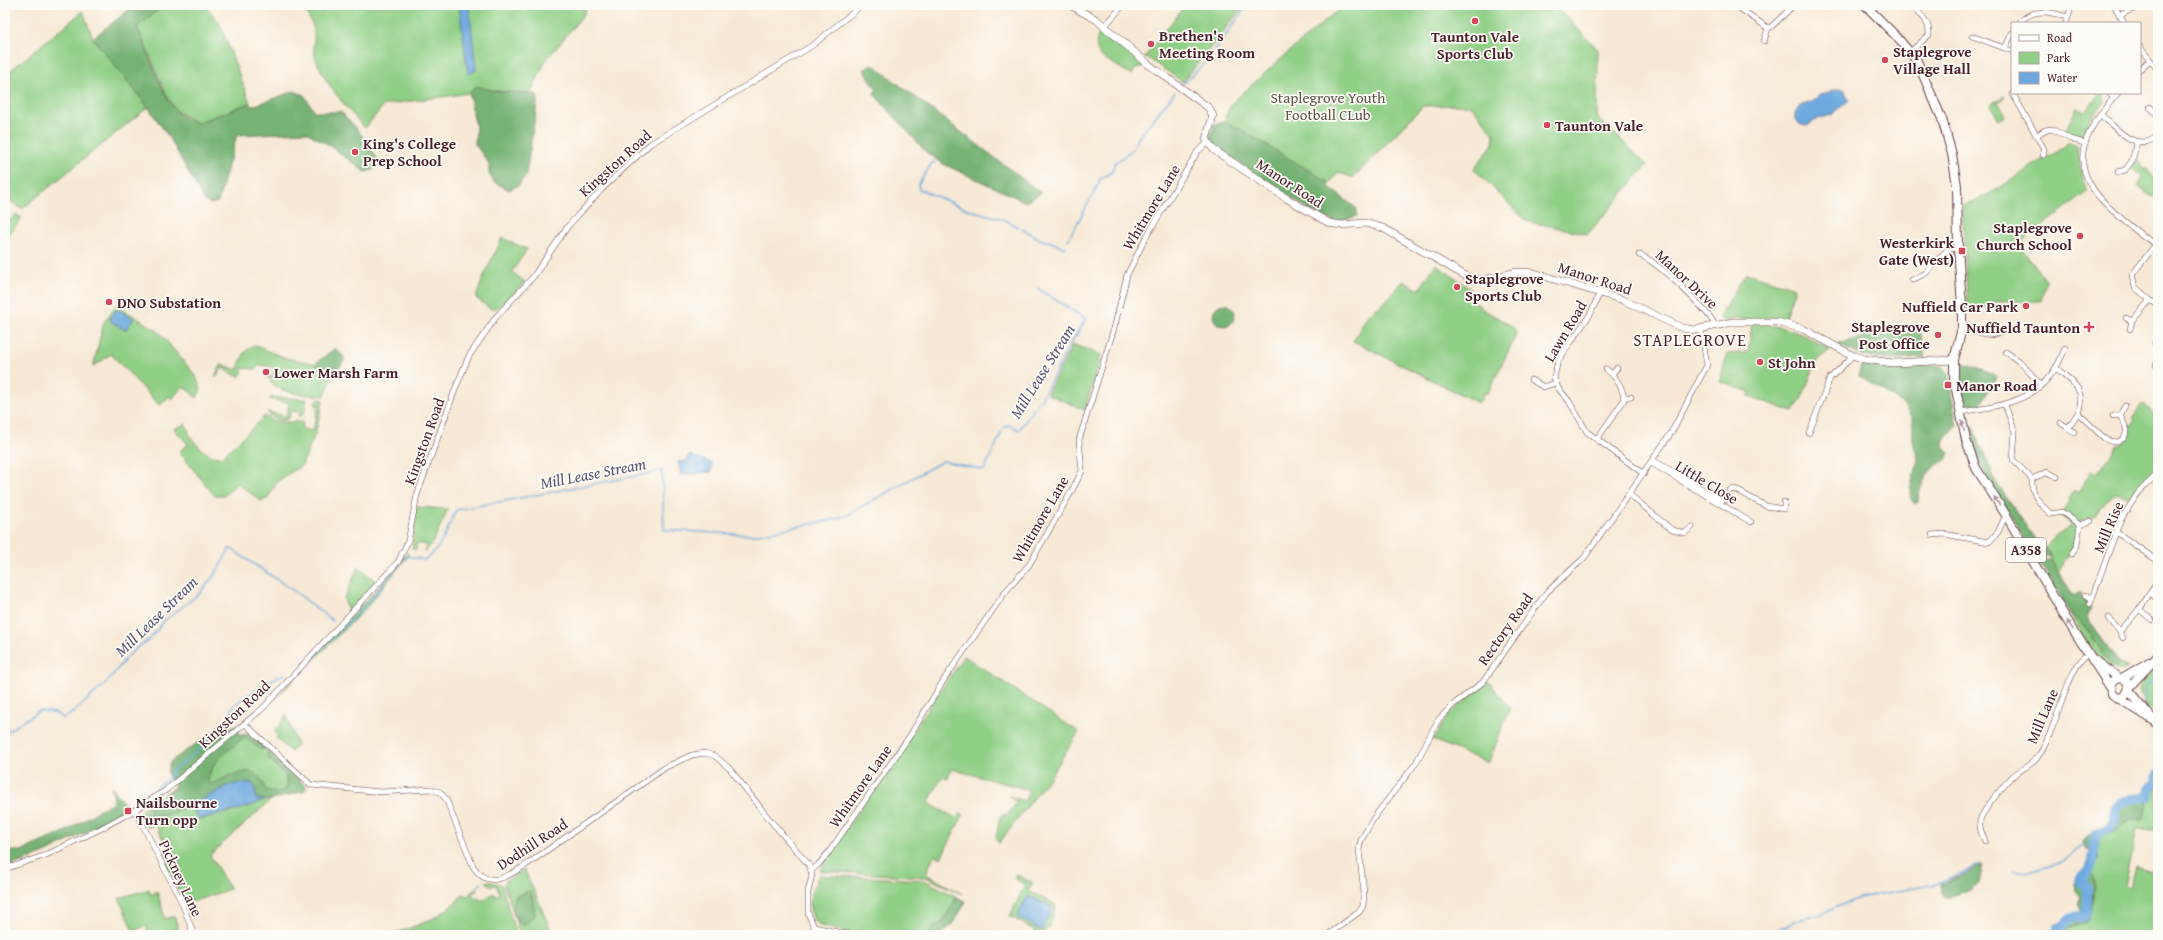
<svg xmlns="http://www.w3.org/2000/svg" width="2163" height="940" font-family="'Gentium Book Plus',serif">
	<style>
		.green { fill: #90cf86; stroke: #6d7758; fill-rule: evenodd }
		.forest { fill: #74b273; stroke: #5f684f }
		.water { fill: #6da9df; stroke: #5c6485 }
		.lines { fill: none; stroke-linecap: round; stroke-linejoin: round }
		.stream { stroke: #6da9df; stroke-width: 1.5 }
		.river { stroke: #6da9df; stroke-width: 10 }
		.street-casing { stroke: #643d44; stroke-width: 6 }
		.secondary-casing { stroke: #643d44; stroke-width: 8 }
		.primary-casing { stroke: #643d44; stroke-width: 10 }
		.street { stroke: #fff; stroke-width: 5 }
		.secondary { stroke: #fff; stroke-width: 7 }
		.primary { stroke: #fff; stroke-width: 8 }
		.oneway { fill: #ae9aa0 }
		.poi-dot { fill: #d1495b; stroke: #fdfcf7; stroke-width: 1.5 }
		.labels { text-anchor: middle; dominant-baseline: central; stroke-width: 3.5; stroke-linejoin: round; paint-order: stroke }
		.shield { fill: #fdfcf7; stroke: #806168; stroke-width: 1 }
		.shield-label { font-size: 14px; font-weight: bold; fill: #4a1f2b }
		.poi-label { font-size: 15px; font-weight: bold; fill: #4a1f2b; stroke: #fdfcf7; text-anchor: start }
		.park-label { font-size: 15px; fill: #5f5446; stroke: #fdfcf7 }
		.street-label { font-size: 15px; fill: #4a1f2b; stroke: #fdfcf7 }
		.water-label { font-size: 16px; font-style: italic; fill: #585673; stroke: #fdfcf7 }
		.quarter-label { font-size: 17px; letter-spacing: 1px; fill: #4a1f2b; stroke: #fdfcf7 }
	</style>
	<rect width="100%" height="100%" fill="#fdfcf7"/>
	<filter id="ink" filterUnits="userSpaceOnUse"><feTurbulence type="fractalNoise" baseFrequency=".025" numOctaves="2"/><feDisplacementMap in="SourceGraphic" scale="8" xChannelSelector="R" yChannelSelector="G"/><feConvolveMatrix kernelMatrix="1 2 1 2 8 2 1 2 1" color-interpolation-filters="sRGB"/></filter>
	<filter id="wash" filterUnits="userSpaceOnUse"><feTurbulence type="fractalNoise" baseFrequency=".012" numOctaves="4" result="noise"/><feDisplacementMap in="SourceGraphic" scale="16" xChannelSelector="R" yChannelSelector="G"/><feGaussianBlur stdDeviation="0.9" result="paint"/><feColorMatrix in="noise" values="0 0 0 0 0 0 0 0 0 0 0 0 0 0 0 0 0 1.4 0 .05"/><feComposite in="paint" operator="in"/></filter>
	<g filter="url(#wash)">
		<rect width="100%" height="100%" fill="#f7e9d5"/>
		<g class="green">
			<path d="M164,5H205L220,24L250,103L197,123L176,111L166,94L137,26Z"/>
			<path d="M307,5H588L583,15L545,62L531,92C512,94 495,91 477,87L469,93L384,105L365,128C349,111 318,76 314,52C313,45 315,38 314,31C313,21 305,16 307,5Z"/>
			<path d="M1185,5H1244L1183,82L1149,59L1144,58Z"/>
			<path d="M1344,5H1554L1598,49L1597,117L1647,165L1588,234L1526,221L1474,169L1493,144L1494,134L1471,105L1423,106L1353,178L1338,172L1330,183L1226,121V115L1233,102L1275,64Z"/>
			<path d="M83,11L93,38L148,107L22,209L5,197V75Z"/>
			<path d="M1100,28L1145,66L1136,68L1132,75L1099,55L1096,44Z"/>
			<path d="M2100,93L2104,94L2105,101L2090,119L2082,136C2076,139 2067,135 2066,129L2077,107L2086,111Z"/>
			<path d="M2004,96L2005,98L1998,102L2006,116L1999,120L1990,104Z"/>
			<path d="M2068,142L2077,146L2082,177L2088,191L2018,244L2046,281L2041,301L1992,302L1979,310L1968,309L1962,206C1991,196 2014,178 2040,161C2050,155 2061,152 2068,142Z"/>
			<path d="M2136,158L2143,169H2148L2158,185V198L2151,196L2138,185L2144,177L2132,169Z"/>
			<path d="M16,214L22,218L5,240V225Z"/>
			<path d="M502,238L527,249L512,272L525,282L502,305L494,309L489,308L476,298L483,278Z"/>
			<path d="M1436,264L1470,289V297L1484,310L1512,326L1517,333L1488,393H1483L1482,399L1478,403L1353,341L1368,315L1387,300L1403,281L1419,290Z"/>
			<path d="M1746,273L1795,288L1784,320L1774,318L1722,320L1719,317Z"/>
			<path d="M116,305L158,331L195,375L201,389L197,398L183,386L172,399L169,396L160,406L111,354L93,367L104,322ZM117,309L134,319L125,330L112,322L110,318Z"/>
			<path d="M1752,323C1786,326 1802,333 1830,350L1817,360L1801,400L1793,412L1749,396L1750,392L1720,382L1727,354L1748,352Z"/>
			<path d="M1073,344L1101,355L1085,410L1047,394Z"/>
			<path d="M253,345L286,358L337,368L324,396C305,394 285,395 271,383V379L266,377H272L274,367L259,365L256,369L242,368V373L239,377L222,368L217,377L215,376L222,364L237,370L245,352Z"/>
			<path d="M271,397L307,399L304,413L299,417L300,412L291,411L289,418C281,423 273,419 267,412L286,416L289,403L270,399Z"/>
			<path d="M317,399L323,400L316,432L302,465L278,481L267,499L261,501L237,483L224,496H215L179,452L188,444L174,429L185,424C189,428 188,432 190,436C197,446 210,460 223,456L265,416L277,422H303L302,429L313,431L318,405H315Z"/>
			<path d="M2143,404L2158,417L2157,470L2131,499L2117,493L2101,506L2094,517L2079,522L2076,527L2074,545L2058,572L2051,560V554L2046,548L2055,537L2073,525L2060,515L2069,501L2068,499L2074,490L2078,493L2091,471L2096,474L2110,458L2116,446C2128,442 2130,437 2129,425H2132L2135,420L2133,418Z"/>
			<path d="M416,507L448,509L433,542L424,552L426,545L417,543L416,550L412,549Z"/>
			<path d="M407,553L409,555L366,608L279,695C319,645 368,604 407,553Z"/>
			<path d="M358,567L377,582L348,611L344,599Z"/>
			<path d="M2058,591C2074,617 2094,637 2110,663L2117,666L2120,664L2126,668H2129C2103,683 2068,610 2058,591Z"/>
			<path d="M964,656L1079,732L1050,777L999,843L996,839L1000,816L1008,814L1017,802L1009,796L1025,801L1029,790L951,769L948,779L942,777L928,803L956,818L960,814L963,815L941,858L934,855L926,874L962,894L926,877L820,871L826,859Z"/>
			<path d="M2158,667V717C2133,693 2132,690 2158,667Z"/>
			<path d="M1488,681L1511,709L1508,712L1489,762H1486L1433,740L1448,715Z"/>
			<path d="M286,715L297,745L291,752L276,738L278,736L274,731L280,726Z"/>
			<path d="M245,738L263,750L266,748L268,751L267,754L278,769L285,774L287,788C280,794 274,792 266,790L260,778L229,775L219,782L209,784C204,768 232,744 245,738Z"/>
			<path d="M2158,784V830H2137L2125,886L2130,888L2136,867L2158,874V892L2154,893L2158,894V935H2062L2065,931L2087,921L2089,917L2094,897L2095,887L2092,874L2098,860L2099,835L2107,833L2131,820H2142L2149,799Z"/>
			<path d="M176,786L146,811L148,813L146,815L152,822L161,816L191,806L195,815L203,819L238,810L256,801L271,800L210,855L230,889L186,904L161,857L165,852L172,867L178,868L181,867L172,848L174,847L169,838L164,841L156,825L147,827L141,813L142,809Z"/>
			<path d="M524,869L526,873L553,935H550L547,928L544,929V935H525L519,931L504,884L507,880ZM528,891L532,895L535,915L516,896Z"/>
			<path d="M1015,874L1033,883L1028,891L1053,903L1056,907L1049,928L1038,935L1034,930L1010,916L1025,885L1015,879ZM1028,896L1050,905L1041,930L1017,915Z"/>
			<path d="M819,875L924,880L957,897L942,923L935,926L929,935H861L820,926L814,920L810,909L811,893Z"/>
			<path d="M489,881L502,885L515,932L506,935H390C418,925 444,918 463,894L467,896L482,883L476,889L477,891L472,893L474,898L478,897L481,901L494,893L495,896L500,894L496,885L491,886L486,882Z"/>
			<path d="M149,889L151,895L157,891L165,919L174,916L178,928L177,931L179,934L149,935L146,926L133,931L119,898Z"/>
		</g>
		<g class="forest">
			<path d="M135,5H164L137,27C147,48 161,94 176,111C181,117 190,120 197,123L250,103L253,106L294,91L304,95L315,112H341L358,130L379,161L373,170L365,172L329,145L306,132L237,135L218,202L210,204L204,200L170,139L148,107L93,38Z"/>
			<path d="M872,64L1041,193L1026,202L943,164L927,153L873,93L877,90L864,70Z"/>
			<path d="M477,86L494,91L536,94L538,98L526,175L519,185L509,190L494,182L489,174V164L475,144L476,128L469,93Z"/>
			<path d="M1226,121L1330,183L1328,186L1357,209V216L1339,222L1333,221L1310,210L1221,151L1209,140L1214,125Z"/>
			<circle cx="1224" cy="315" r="11"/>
			<path d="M1920,329L1925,358C1889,360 1871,363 1838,344L1876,334Z"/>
			<path d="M335,348L344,357V361L340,367L324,368L315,364Z"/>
			<path d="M1961,362L1997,376L1981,404H1968C1959,396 1961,374 1961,362Z"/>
			<path d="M1862,363L1886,367L1936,365L1944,367L1948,374L1957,427L1944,439L1943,447L1949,453L1946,460C1929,467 1919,485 1918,502L1915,504C1903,495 1916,474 1918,462C1918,456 1914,447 1913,441C1912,434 1914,424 1911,417C1909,414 1907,409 1904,406C1895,396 1870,384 1858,376Z"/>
			<path d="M1971,423L1996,482L2041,548H2046L2051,556H2043L2032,549L1988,480L1982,467L1969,427Z"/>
			<path d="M2035,555L2043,560H2051L2073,596L2081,591V595L2091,609L2088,615L2089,621L2120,664L2117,666L2110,663L2086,628L2073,616Z"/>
			<path d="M234,726L237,727L240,735L250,734L266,748L260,749L245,738L242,739C230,750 204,765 209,784C224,780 234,773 250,771L260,778L266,790C274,792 280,794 287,788C286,784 288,779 286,775C282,768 264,761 268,751L307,787L304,791L271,800L256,799V795L227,786L191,806L161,816L152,822L148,821L146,815L150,811L149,809L176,787C168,777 165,773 171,761L218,729L223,730Z"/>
			<path d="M2158,770V784L2149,799L2142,820H2131L2124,823L2115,831L2099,835L2098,860L2092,873C2098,885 2092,909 2087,921L2065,931L2062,935H2054L2053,930L2056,924L2071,917L2080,916L2082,913L2078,905L2081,897L2075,891L2074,884L2088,865L2090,849H2086L2083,842C2090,829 2096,834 2105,826C2111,821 2110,815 2114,810C2118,803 2125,799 2130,794L2141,795L2149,783L2155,779Z"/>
			<path d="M111,786L129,810L45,853L5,868L7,851H21L64,832L91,816L98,810L112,804L114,799Z"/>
			<path d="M1981,866H1983L1979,883L1971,886L1972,889L1946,898L1943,895L1941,885Z"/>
			<path d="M528,891L531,892L535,915L525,924L519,923L514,913L513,899Z"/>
			<path d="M957,897L966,902C956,918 950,935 929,935L935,926L942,923Z"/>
		</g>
		<g class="water">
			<path d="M459,5H469L476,70L468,75Z"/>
			<path d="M1840,89H1844L1849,100L1832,115L1819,118L1807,126L1801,125L1795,120V113L1799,106L1810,103L1821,94Z"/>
			<path d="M117,309L134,319L125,330L112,322L110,318Z"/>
			<path d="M689,455L712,463L711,472L681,475L678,462L686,461Z"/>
			<path d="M239,783H252L255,789L256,799L265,800L238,810L199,819L191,806L227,786Z"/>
			<path d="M1028,896L1052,907L1051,912L1042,930L1036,928L1017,916Z"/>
		</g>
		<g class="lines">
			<g class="stream">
				<path d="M1182,85L1208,60L1247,5"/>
				<path d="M935,162L932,163L918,185L919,189L964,208L1005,220L1018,227"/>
				<path d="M1022,229L1042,240L1051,242L1065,248V246"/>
				<path d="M1068,240L1096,189L1100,179L1111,173L1115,163L1133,149L1138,138L1175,92"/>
				<path d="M1004,428L1009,425L1019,430L1043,396L1071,343L1086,319L1037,288"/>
				<path d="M301,670L362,609L407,556L425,560C441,550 449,526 456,510L662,471L664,530L752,535L833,520L847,515L943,461L984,470L1002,432"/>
				<path d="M2144,703L2146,687L2158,673"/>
				<path d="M5,733L39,711L55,713L63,718L74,712L108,681L127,657L138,647L149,640L164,621L200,593L216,573L230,548L297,593L333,621"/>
				<path d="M134,804L142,799L172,775L170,773C186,759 231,729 232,708L238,702L278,676L285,675"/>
				<path d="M2012,870L2026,872L2064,861L2094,836"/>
				<path d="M475,889L482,883"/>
				<path d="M1767,935L1795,921L1818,915L1859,898L1941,883L1981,864"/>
			</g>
			<path class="river" d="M2058,935L2057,928L2062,927L2072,918L2083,917L2086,912L2088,888L2079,881L2090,869L2093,860L2096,833C2128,824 2104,816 2121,803C2129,797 2140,799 2149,797V789L2157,783L2158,774"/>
		</g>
	</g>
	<g filter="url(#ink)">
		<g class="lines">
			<g class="street-casing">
				<g id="street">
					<path d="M1735,5L1768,28L1771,27L1794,5"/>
					<path d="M2114,5L2124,23"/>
					<path d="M2120,15C2133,9 2144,3 2158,7"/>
					<path d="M2019,23C2033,7 2050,12 2068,17"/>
					<path d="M2066,23L2072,5"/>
					<path d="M1105,26L1123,5"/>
					<path d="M1972,36L2012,51"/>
					<path d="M1764,41L1768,28"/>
					<path d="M2140,47L2158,70"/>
					<path d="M2005,48L2012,33"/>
					<path d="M1910,52L1929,35C1930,21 1920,14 1911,5"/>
					<path d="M2140,69L2150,60"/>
					<path d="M2109,93L2114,98"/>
					<path d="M2118,93C2081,135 2064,167 2112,210C2126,223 2141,236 2158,245"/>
					<path d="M2013,94L2044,149L2043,155"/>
					<path d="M2150,107L2158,116"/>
					<path d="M2100,114C2116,128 2136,154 2158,136"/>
					<path d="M2037,135L2045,130L2052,129L2070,139L2085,143"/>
					<path d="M2118,172L2125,170L2132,161L2137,142"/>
					<path d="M2156,200L2158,201"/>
					<path d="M1639,255C1655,259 1707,309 1715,325"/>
					<path d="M1912,280L1926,273L1947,250L1958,247"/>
					<path d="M1600,292L1591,313L1558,361L1554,377L1558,388L1569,401L1587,432L1644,474"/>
					<path d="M2150,300L2135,287L2132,275L2156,244"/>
					<path d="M2126,318L2132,321"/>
					<path d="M2130,329L2132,321L2150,300L2156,304"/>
					<path d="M1962,330L1992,335L2006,330"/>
					<path d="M2155,343L2158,340"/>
					<path d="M2006,352L2021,363L2041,385"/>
					<path d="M2156,365L2158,366"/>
					<path d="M2056,368C2073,382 2087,390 2078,413L2104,438L2109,441L2118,442L2124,438L2127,430L2120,415L2113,416"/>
					<path d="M1612,374L1617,368"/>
					<path d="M1531,380L1544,387L1555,383"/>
					<path d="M1624,397H1631"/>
					<path d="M2005,405L2015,432L2013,460L2032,479C2031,494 2040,505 2051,514L2062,512L2080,525L2077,545L2072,554"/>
					<path d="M1960,412C2008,405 2047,400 2065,348"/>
					<path d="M2120,415L2125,406"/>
					<path d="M2061,423L2074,432"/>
					<path d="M2068,428L2078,413"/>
					<path d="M1809,433L1830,378L1848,361L1852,355"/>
					<path d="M1597,439L1624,400C1623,387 1616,377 1606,369"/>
					<path d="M1653,460L1721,500H1725L1730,490L1734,489L1766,506L1784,509V502"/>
					<path d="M1651,463L1751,522"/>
					<path d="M2032,479L2047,472L2057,477"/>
					<path d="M1629,494L1672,530L1685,533L1692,527"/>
					<path d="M2080,525L2091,521"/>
					<path d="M2116,532L2158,561"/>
					<path d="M1932,535L1944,534L1989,542L1998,532L2006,515"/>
					<path d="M2150,593L2158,599"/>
					<path d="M2085,595L2092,598"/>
					<path d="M2090,604L2120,521L2138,493L2158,473"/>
					<path d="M2139,609L2152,620"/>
					<path d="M2109,618L2119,631L2122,629L2141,607L2158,581"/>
					<path d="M2119,631L2123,638"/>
					<path d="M245,724L311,785L381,792L430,789L440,792L446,799L473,866C488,891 508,876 526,865L666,767L692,755L705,753L715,756L730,769L770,820L809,865L812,875L808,892V913L814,927L851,935"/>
					<path d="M135,810L182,903L194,935"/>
					<path d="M1985,841C1982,834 1979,829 1980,821C1981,812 2005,784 2012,777C2019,770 2030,766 2036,759C2057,734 2065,668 2089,653"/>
					<path d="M5,869L46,855L100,829L135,810L166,790L263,708L398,562L408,541L417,495L456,387L469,356L496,317L533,277L568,226L602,189L650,144L813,45L862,5"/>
					<path d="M812,870L818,865L829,852L909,737L945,678L1006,591L1029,565L1070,494L1082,471L1079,440L1115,325L1127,275L1145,239L1198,151L1208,143"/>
					<path d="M1328,935L1359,912L1363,906L1364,893L1359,849L1361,840L1375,816L1416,763L1438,720L1454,704L1483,682L1546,593L1584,558L1671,433L1707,365L1701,329"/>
				</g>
			</g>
			<g class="secondary-casing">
				<path id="secondary" d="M1070,5L1097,20L1148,64L1209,108L1213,116L1206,139L1214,150L1286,198L1329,223L1341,225L1365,223L1383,228L1471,279L1484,280L1517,272L1534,273L1623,300L1682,328L1695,330L1733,322H1777L1803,329L1852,355L1864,359L1893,363L1954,360"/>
			</g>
			<g class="primary-casing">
				<g id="primary">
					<path d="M1865,5L1896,36L1917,61L1942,119L1952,154L1957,186L1958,247L1962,306V328L1954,360V379L1966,440L1976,468L2006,515L2067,620L2110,687"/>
					<path d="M2095,660L2119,678"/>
					<path d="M2122,678L2149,662"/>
					<path d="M2129,687L2158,656"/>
					<path d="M2129,691L2158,725"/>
					<path d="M2119,698L2125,696L2129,689L2127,681C2121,676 2115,678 2111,684L2112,694L2153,720"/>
				</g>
			</g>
			<use href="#street" class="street"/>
			<use href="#secondary" class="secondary"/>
			<use href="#primary" class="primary"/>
		</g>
		<defs><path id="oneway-solid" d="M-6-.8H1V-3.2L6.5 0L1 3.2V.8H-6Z"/></defs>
		<g class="oneway">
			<use href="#oneway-solid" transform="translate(1963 426) rotate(-103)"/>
			<use href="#oneway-solid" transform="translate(1997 501) rotate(-124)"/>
			<use href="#oneway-solid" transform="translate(2070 625) rotate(-124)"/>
		</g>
	</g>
	<g class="poi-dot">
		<circle cx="1475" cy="21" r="4"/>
		<circle cx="1151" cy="44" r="4"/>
		<circle cx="1885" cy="60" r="4"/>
		<circle cx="1547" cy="125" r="4"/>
		<circle cx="355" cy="152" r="4"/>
		<circle cx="2080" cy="236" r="4"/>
		<rect x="1958" y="247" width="8" height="8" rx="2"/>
		<circle cx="1457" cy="287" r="4"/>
		<circle cx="109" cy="302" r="4"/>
		<circle cx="2026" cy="306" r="4"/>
		<path d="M2087 321h4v4h4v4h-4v4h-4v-4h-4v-4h4z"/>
		<circle cx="1938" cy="335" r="4"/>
		<circle cx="1760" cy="362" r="4"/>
		<circle cx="266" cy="372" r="4"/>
		<rect x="1944" y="381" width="8" height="8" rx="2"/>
		<rect x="124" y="807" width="8" height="8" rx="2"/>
	</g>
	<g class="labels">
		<rect class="shield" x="2006" y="538" width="40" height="24" rx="3"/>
		<g class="shield-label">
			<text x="2026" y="550">A358</text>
		</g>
		<g class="poi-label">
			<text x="1159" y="35">Brethen's<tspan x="1159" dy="17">Meeting Room</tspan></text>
			<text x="1475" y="36" text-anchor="middle">Taunton Vale<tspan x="1475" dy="17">Sports Club</tspan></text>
			<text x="1893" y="51">Staplegrove<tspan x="1893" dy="17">Village Hall</tspan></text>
			<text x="1555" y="125">Taunton Vale</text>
			<text x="363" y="143">King's College<tspan x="363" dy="17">Prep School</tspan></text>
			<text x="2072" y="227" text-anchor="end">Staplegrove<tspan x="2072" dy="17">Church School</tspan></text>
			<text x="1954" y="242" text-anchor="end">Westerkirk<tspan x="1954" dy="17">Gate (West)</tspan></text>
			<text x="1465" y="278">Staplegrove<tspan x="1465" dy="17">Sports Club</tspan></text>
			<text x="117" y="302">DNO Substation</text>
			<text x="2018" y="306" text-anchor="end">Nuffield Car Park</text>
			<text x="1930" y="326" text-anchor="end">Staplegrove<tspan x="1930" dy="17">Post Office</tspan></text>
			<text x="2080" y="327" text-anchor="end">Nuffield Taunton</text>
			<text x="1768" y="362">St John</text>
			<text x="274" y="372">Lower Marsh Farm</text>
			<text x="1956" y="385">Manor Road</text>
			<text x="136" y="802">Nailsbourne<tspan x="136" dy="17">Turn opp</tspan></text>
		</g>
		<g class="park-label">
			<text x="1328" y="97">Staplegrove Youth<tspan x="1328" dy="17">Football CLub</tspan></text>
		</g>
		<g class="street-label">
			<text transform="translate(615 163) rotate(-42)">Kingston Road</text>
			<text transform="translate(1290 183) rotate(33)">Manor Road</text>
			<text transform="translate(1151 207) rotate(-59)">Whitmore Lane</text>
			<text transform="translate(1595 278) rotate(18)">Manor Road</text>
			<text transform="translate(1687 279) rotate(43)">Manor Drive</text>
			<text transform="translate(1565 331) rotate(-59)">Lawn Road</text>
			<text transform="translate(424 441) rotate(-70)">Kingston Road</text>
			<text transform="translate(1707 482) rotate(31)">Little Close</text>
			<text transform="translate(1040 519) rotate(-60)">Whitmore Lane</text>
			<text transform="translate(2108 527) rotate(-67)">Mill Rise</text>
			<text transform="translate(1505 629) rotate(-55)">Rectory Road</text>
			<text transform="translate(234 714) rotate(-43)">Kingston Road</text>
			<text transform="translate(2042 716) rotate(-67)">Mill Lane</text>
			<text transform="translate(860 786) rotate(-55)">Whitmore Lane</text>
			<text transform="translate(532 844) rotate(-33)">Dodhill Road</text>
			<text transform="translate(181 878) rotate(65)">Pickney Lane</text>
		</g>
		<g class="water-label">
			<text transform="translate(1042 371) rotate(-58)">Mill Lease Stream</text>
			<text transform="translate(593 473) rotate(-11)">Mill Lease Stream</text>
			<text transform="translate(156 616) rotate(-44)">Mill Lease Stream</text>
		</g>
		<g class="quarter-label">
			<text x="1690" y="339">STAPLEGROVE</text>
		</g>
	</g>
	<rect width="2163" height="940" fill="none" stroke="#fdfcf7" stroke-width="20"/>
	<rect x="2011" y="22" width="130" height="72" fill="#fdfcf7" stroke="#b5a4a5"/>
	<rect x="2019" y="35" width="20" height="6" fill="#ffffff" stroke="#b5a4a5"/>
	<text x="2047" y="42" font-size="12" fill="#4a1f2b">Road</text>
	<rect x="2019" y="52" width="20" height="12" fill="#90cf86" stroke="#b5a4a5"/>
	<text x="2047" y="62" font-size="12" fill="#4a1f2b">Park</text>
	<rect x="2019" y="72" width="20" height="12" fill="#6da9df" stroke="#b5a4a5"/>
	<text x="2047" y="82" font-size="12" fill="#4a1f2b">Water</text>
</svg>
